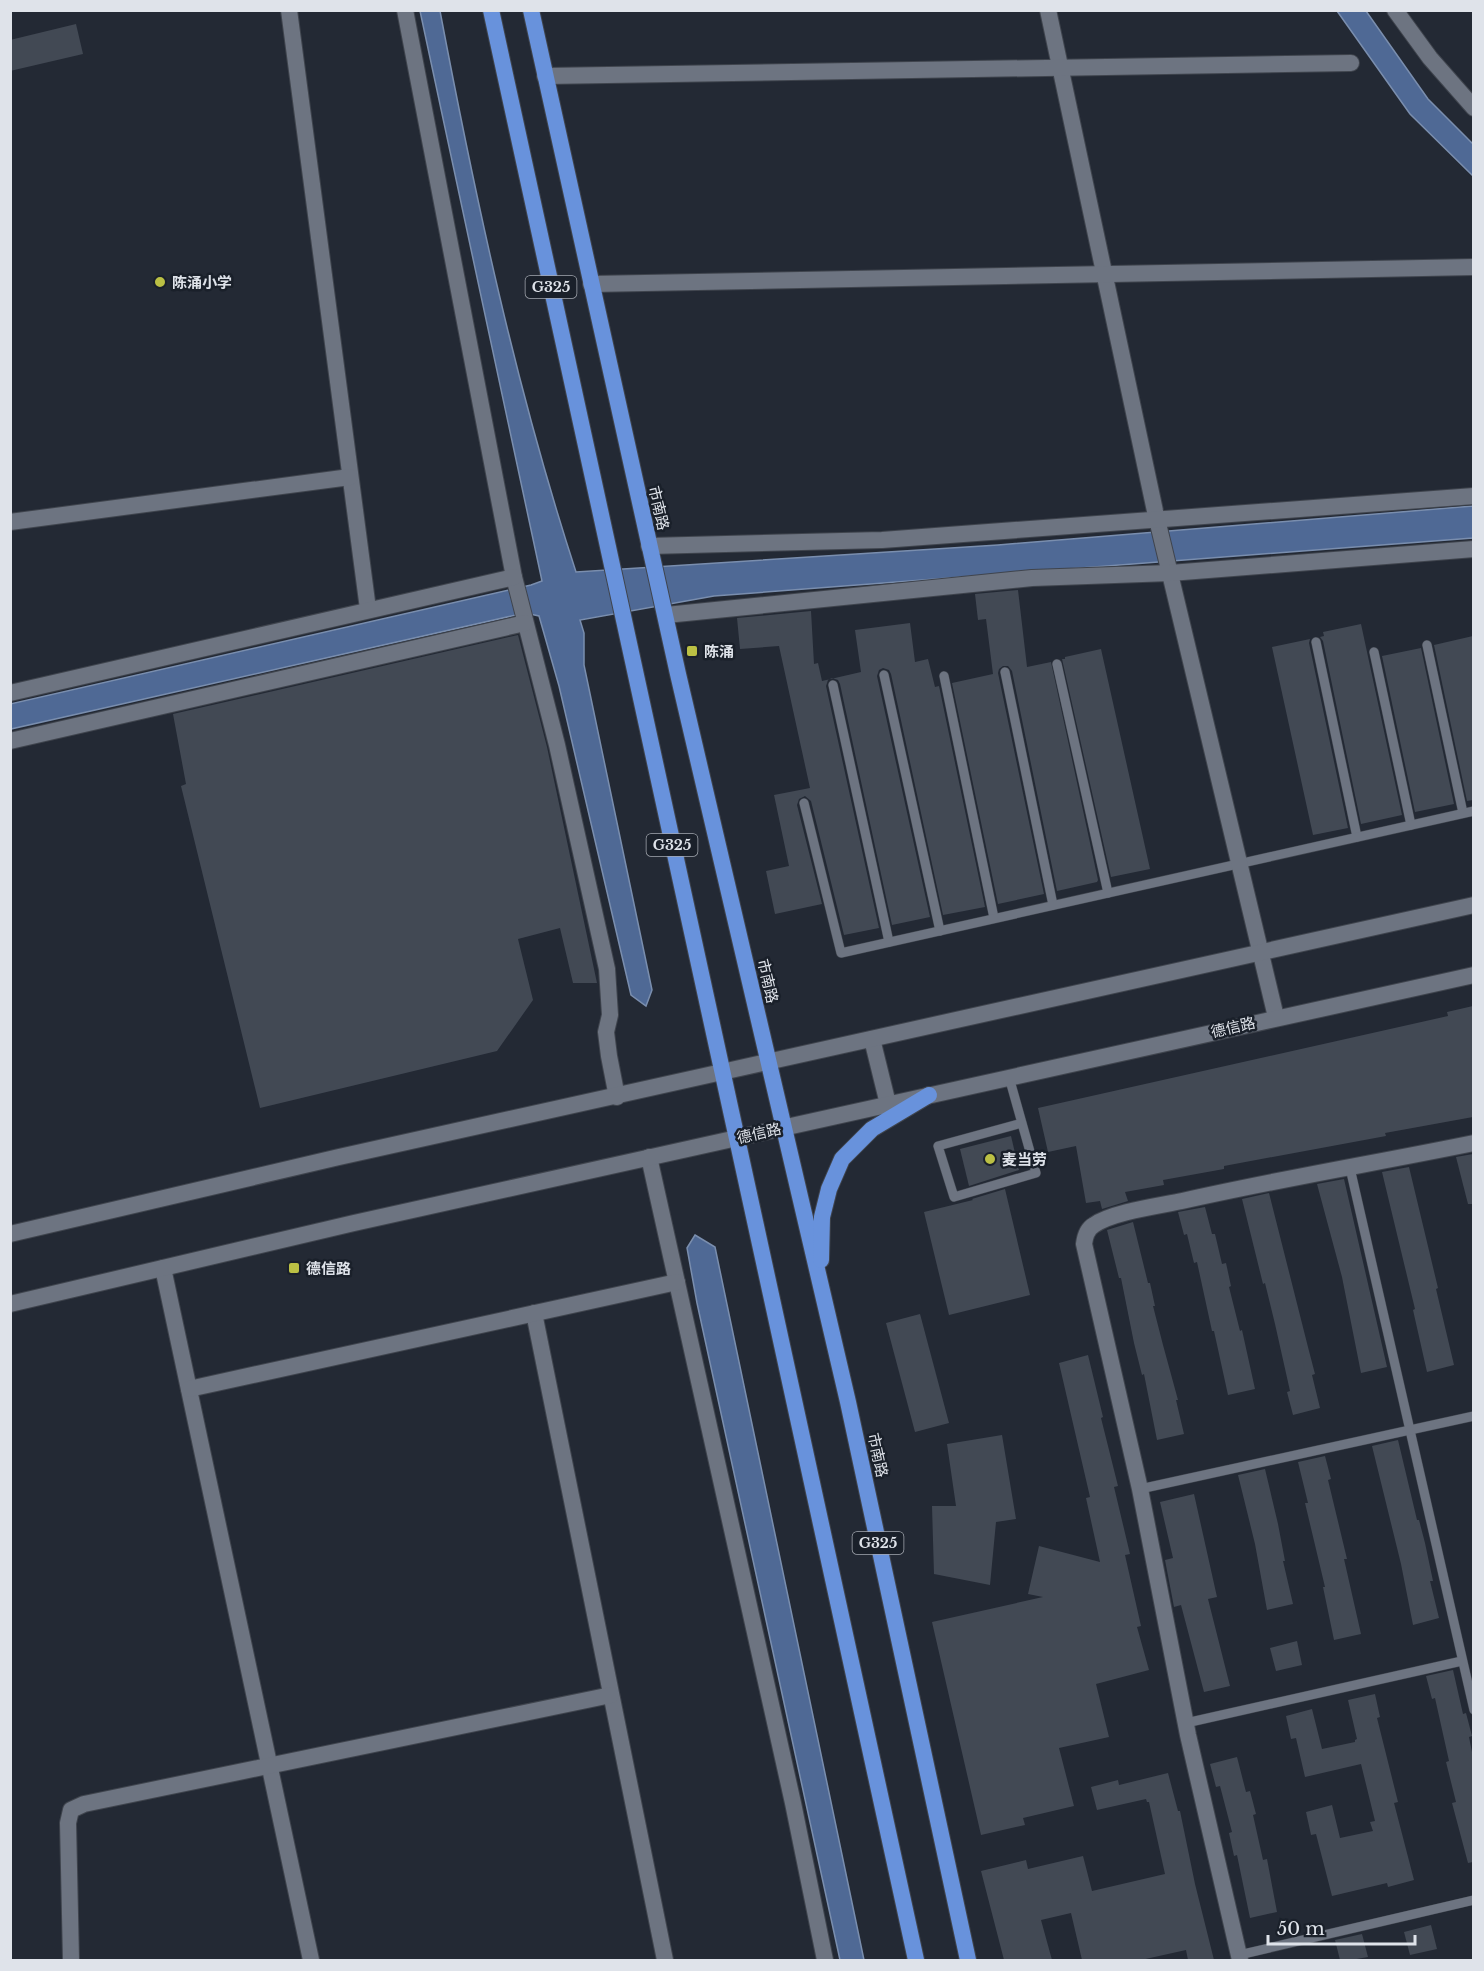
<svg xmlns="http://www.w3.org/2000/svg" width="1484" height="1971" font-family="'Libre Baskerville','Noto Sans SC',serif">
	<style>
		.water { fill: #4f6995; stroke: #7a8eae; stroke-width: 1.5 }
		.building { fill: #424954 }
		.lines { fill: none; stroke-linecap: round; stroke-linejoin: round }
		.service-casing { stroke: #3f444d; stroke-width: 10 }
		.minor-casing { stroke: #3f444d; stroke-width: 18 }
		.tertiary-casing { stroke: #3f444d; stroke-width: 18 }
		.secondary-casing { stroke: #3f444d; stroke-width: 18 }
		.trunk-casing { stroke: #3f444d; stroke-width: 18 }
		.service { stroke: #6d7481; stroke-width: 9 }
		.minor { stroke: #6d7481; stroke-width: 16 }
		.tertiary { stroke: #6d7481; stroke-width: 16 }
		.secondary { stroke: #6d7481; stroke-width: 16 }
		.trunk { stroke: #6892dc; stroke-width: 16 }
		.poi-dot { fill: #bbc044; stroke: #1a202a; stroke-width: 2 }
		.labels { text-anchor: middle; dominant-baseline: central; stroke-width: 5; stroke-linejoin: round; paint-order: stroke }
		.shield { fill: #1a202a; stroke: #a4a8b0; stroke-width: 1.5 }
		.shield-label { font-size: 14px; font-weight: bold; fill: #dfe3ea }
		.poi-label { font-size: 15px; font-weight: bold; fill: #dfe3ea; stroke: #1a202a; text-anchor: start }
		.street-label { font-size: 15px; fill: #dfe3ea; stroke: #1a202a }
	</style>
	<rect width="100%" height="100%" fill="#232934"/>
	<g class="water">
		<path d="M420,11H440C476,201 516,388 576,572L998,545L1473,506V538L714,596L580,620L584,633V665L652,990L646,1006L631,995L559,686L539,616L525,613L11,729L10,704L531,585L542,581Z"/>
		<path d="M1337,11H1366L1428,99L1473,144V176L1410,114Z"/>
		<path d="M695,1235L715,1247L864,1960H840L697,1303L687,1248Z"/>
	</g>
	<g class="building">
		<path d="M76,24L83,54L10,71V40Z"/>
		<path d="M1018,590L1027,667L1051,662L1098,880L1097,882L1057,891L1012,671L1008,666H1003L999,669L998,673L1044,894L998,904L952,683L993,674L986,619L978,620L975,594Z"/>
		<path d="M811,611L814,664L818,663L822,681L861,672L855,630L910,623L915,662L928,659L935,687L939,686L985,907L943,915L891,674L889,670L883,668L879,670L877,676L930,917L892,925L840,684L838,680L832,678L828,680L826,686L879,928L844,935L811,801L805,796L799,799L797,805L822,904L775,914L766,871L789,866L774,795L810,788L779,646L740,649L737,618Z"/>
		<path d="M1361,624L1402,815L1361,824L1323,641L1320,637L1324,636L1323,632Z"/>
		<path d="M518,635L547,747L597,983H573L560,928L518,939L533,1000L497,1051L260,1108L181,786L186,784L173,714Z"/>
		<path d="M1473,636V800L1467,801L1434,645Z"/>
		<path d="M1310,639L1309,643L1348,828L1313,835L1272,647Z"/>
		<path d="M1421,648L1454,804L1415,812L1382,656Z"/>
		<path d="M1101,649L1150,869L1111,877L1062,659H1065V657Z"/>
		<path d="M1473,1006V1117L1385,1133L1386,1136L1224,1166V1169L1163,1180L1164,1185L1125,1192L1128,1201L1102,1209L1100,1201L1086,1203L1076,1146L1048,1152L1038,1108L1448,1016L1447,1012Z"/>
		<path d="M1011,1136L1019,1170L969,1186L960,1149Z"/>
		<path d="M1473,1154V1204H1468L1456,1157Z"/>
		<path d="M1409,1167L1438,1288L1436,1289L1454,1365L1427,1372L1413,1310L1415,1309L1382,1172Z"/>
		<path d="M1344,1179L1387,1367L1361,1373L1342,1277L1317,1184Z"/>
		<path d="M1005,1189L1030,1295L949,1315L924,1212L973,1200L972,1199Z"/>
		<path d="M1269,1193L1309,1351L1315,1374L1312,1375L1320,1408L1293,1415L1287,1392L1290,1391L1275,1324L1265,1283L1263,1284L1242,1199Z"/>
		<path d="M1205,1207L1212,1234H1215L1222,1264L1226,1263L1231,1286L1229,1287L1240,1331L1242,1330L1255,1389L1228,1395L1214,1331H1212L1197,1262L1194,1263L1187,1234L1184,1235L1178,1212Z"/>
		<path d="M1133,1222L1148,1283H1150L1155,1306H1153L1163,1345L1178,1400H1176L1184,1434L1157,1440L1144,1374L1142,1375L1134,1343L1121,1278H1119L1107,1230Z"/>
		<path d="M920,1314L949,1423L915,1432L886,1323Z"/>
		<path d="M1088,1355L1103,1417L1101,1418L1118,1486L1114,1487L1130,1554L1125,1555L1141,1626L1137,1627L1149,1670L1096,1684L1109,1737L1059,1748L1074,1806L1023,1818L1025,1825L981,1835L932,1622L1043,1597L1028,1594L1039,1546L1100,1562L1086,1498L1090,1497L1059,1363Z"/>
		<path d="M1002,1435L1016,1519L996,1522L990,1585L934,1574L932,1506H956L947,1444Z"/>
		<path d="M1398,1440L1417,1520H1419L1425,1543L1433,1581H1430L1439,1618L1413,1625L1401,1564L1372,1446Z"/>
		<path d="M1325,1456L1331,1479L1328,1480L1347,1559H1344L1361,1634L1334,1640L1323,1587H1325L1305,1503H1308L1298,1462Z"/>
		<path d="M1265,1469L1278,1524L1285,1561H1283L1293,1604L1267,1610L1255,1544L1238,1475Z"/>
		<path d="M1194,1494L1217,1597L1208,1599L1230,1686L1204,1692L1181,1605L1174,1607L1165,1560L1173,1558L1160,1502Z"/>
		<path d="M1297,1641L1302,1665L1276,1671L1270,1648Z"/>
		<path d="M1453,1670L1463,1714L1466,1713L1472,1736L1469,1737L1473,1757V1862L1468,1863L1452,1803L1456,1802L1446,1762L1449,1761L1435,1698L1432,1699L1426,1676Z"/>
		<path d="M1375,1694L1380,1717L1377,1718L1398,1802L1394,1803L1414,1880L1388,1887L1387,1883L1332,1896L1316,1834L1311,1835L1306,1812L1332,1805L1340,1838L1373,1831L1370,1822L1375,1821L1361,1764L1305,1777L1296,1738L1291,1739L1286,1716L1312,1709L1322,1749L1355,1742V1740L1357,1739L1348,1700Z"/>
		<path d="M1237,1757L1246,1792L1250,1791L1256,1814L1253,1815L1263,1860L1267,1859L1277,1912L1250,1918L1237,1855L1234,1856L1229,1833L1232,1832L1220,1786L1216,1787L1210,1764Z"/>
		<path d="M1168,1773L1178,1811H1180L1195,1884L1214,1960H1188L1186,1950L1141,1960H1082L1071,1913L1041,1920L1052,1960H1004L981,1871L1026,1860L1028,1869L1083,1856L1092,1891L1165,1874L1149,1802H1147L1146,1799L1097,1810L1091,1787L1118,1780L1119,1785Z"/>
		<path d="M1431,1925L1437,1949L1410,1955L1404,1932Z"/>
		<path d="M1362,1934L1368,1957L1351,1960H1340L1335,1940Z"/>
	</g>
	<g class="lines">
		<g class="service-casing">
			<g id="service">
				<path d="M1316,642L1357,837"/>
				<path d="M1427,645L1463,813"/>
				<path d="M1374,652L1411,825"/>
				<path d="M1057,664L1108,893"/>
				<path d="M1005,672L1053,905"/>
				<path d="M884,675L940,931"/>
				<path d="M944,676L994,918"/>
				<path d="M833,685L889,942"/>
				<path d="M804,803L841,953L1474,811"/>
				<path d="M1009,1077L1036,1173L954,1197L938,1146L1022,1123"/>
				<path d="M1350,1168L1474,1710"/>
				<path d="M1140,1489L1474,1416"/>
				<path d="M1186,1723L1462,1661"/>
				<path d="M1239,1955L1474,1900"/>
			</g>
		</g>
		<g class="minor-casing">
			<g id="minor">
				<path d="M289,10L368,609"/>
				<path d="M405,10L514,577L557,745L607,969L610,1015L606,1032L609,1056L617,1097"/>
				<path d="M1048,10L1155,511L1276,1017"/>
				<path d="M1395,10L1430,58L1474,108"/>
				<path d="M545,76L1351,63"/>
				<path d="M591,284L1474,267"/>
				<path d="M10,522L350,477"/>
				<path d="M649,546L882,540L1474,496"/>
				<path d="M666,615L1032,578L1170,573L1474,549"/>
				<path d="M10,693L514,577"/>
				<path d="M10,741L525,623"/>
				<path d="M649,1157L793,1803L825,1960"/>
				<path d="M163,1268L311,1960"/>
				<path d="M534,1313L665,1960"/>
				<path d="M189,1389L677,1282"/>
				<path d="M71,1960L68,1823L71,1810L84,1804L611,1695"/>
				<path d="M1240,1960L1188,1735L1140,1489L1084,1244C1085,1236 1087,1229 1094,1225C1113,1212 1158,1206 1182,1201C1279,1179 1376,1163 1474,1143"/>
			</g>
		</g>
		<g class="tertiary-casing">
			<g id="tertiary">
				<path d="M10,1234L339,1157L722,1072"/>
				<path d="M10,1304L354,1223L737,1138"/>
			</g>
		</g>
		<g class="secondary-casing">
			<g id="secondary">
				<path d="M872,1039L888,1104"/>
				<path d="M722,1072L1474,905"/>
				<path d="M737,1138L1474,975"/>
			</g>
		</g>
		<g class="trunk-casing">
			<g id="trunk">
				<path d="M491,10L916,1960"/>
				<path d="M531,10L678,674L848,1402L968,1960"/>
				<path d="M821,1260L822,1217L829,1189L842,1159L872,1129L929,1095"/>
			</g>
		</g>
		<use href="#service" class="service"/>
		<use href="#minor" class="minor"/>
		<use href="#tertiary" class="tertiary"/>
		<use href="#secondary" class="secondary"/>
		<use href="#trunk" class="trunk"/>
	</g>
	<g class="poi-dot">
		<circle cx="160" cy="282" r="6"/>
		<rect x="686" y="645" width="12" height="12" rx="3"/>
		<circle cx="990" cy="1159" r="6"/>
		<rect x="288" y="1262" width="12" height="12" rx="3"/>
	</g>
	<g class="labels">
		<g class="shield">
			<rect x="525.5" y="276" width="51" height="22" rx="4.5"/>
			<rect x="646.5" y="834" width="51" height="22" rx="4.5"/>
			<rect x="852.5" y="1532" width="51" height="22" rx="4.5"/>
		</g>
		<g class="shield-label">
			<text x="551" y="287">G325</text>
			<text x="672" y="845">G325</text>
			<text x="878" y="1543">G325</text>
		</g>
		<g class="poi-label">
			<text x="172" y="282">陈涌小学</text>
			<text x="704" y="651">陈涌</text>
			<text x="1002" y="1159">麦当劳</text>
			<text x="306" y="1268">德信路</text>
		</g>
		<g class="street-label">
			<text transform="translate(659 508) rotate(77)">市南路</text>
			<text transform="translate(768 981) rotate(77)">市南路</text>
			<text transform="translate(1233 1027) rotate(-13)">德信路</text>
			<text transform="translate(759 1133) rotate(-13)">德信路</text>
			<text transform="translate(878 1455) rotate(78)">市南路</text>
		</g>
	</g>
	<rect width="1484" height="1971" fill="none" stroke="#dfe3ea" stroke-width="24"/>
	<path d="M1268 1935v9h147v-9" fill="none" stroke="#dfe3ea" stroke-width="3"/>
	<text x="1277" y="1935" font-size="18" fill="#dfe3ea" stroke="#1a202a" stroke-width="4.5" paint-order="stroke">50 m</text>
</svg>
